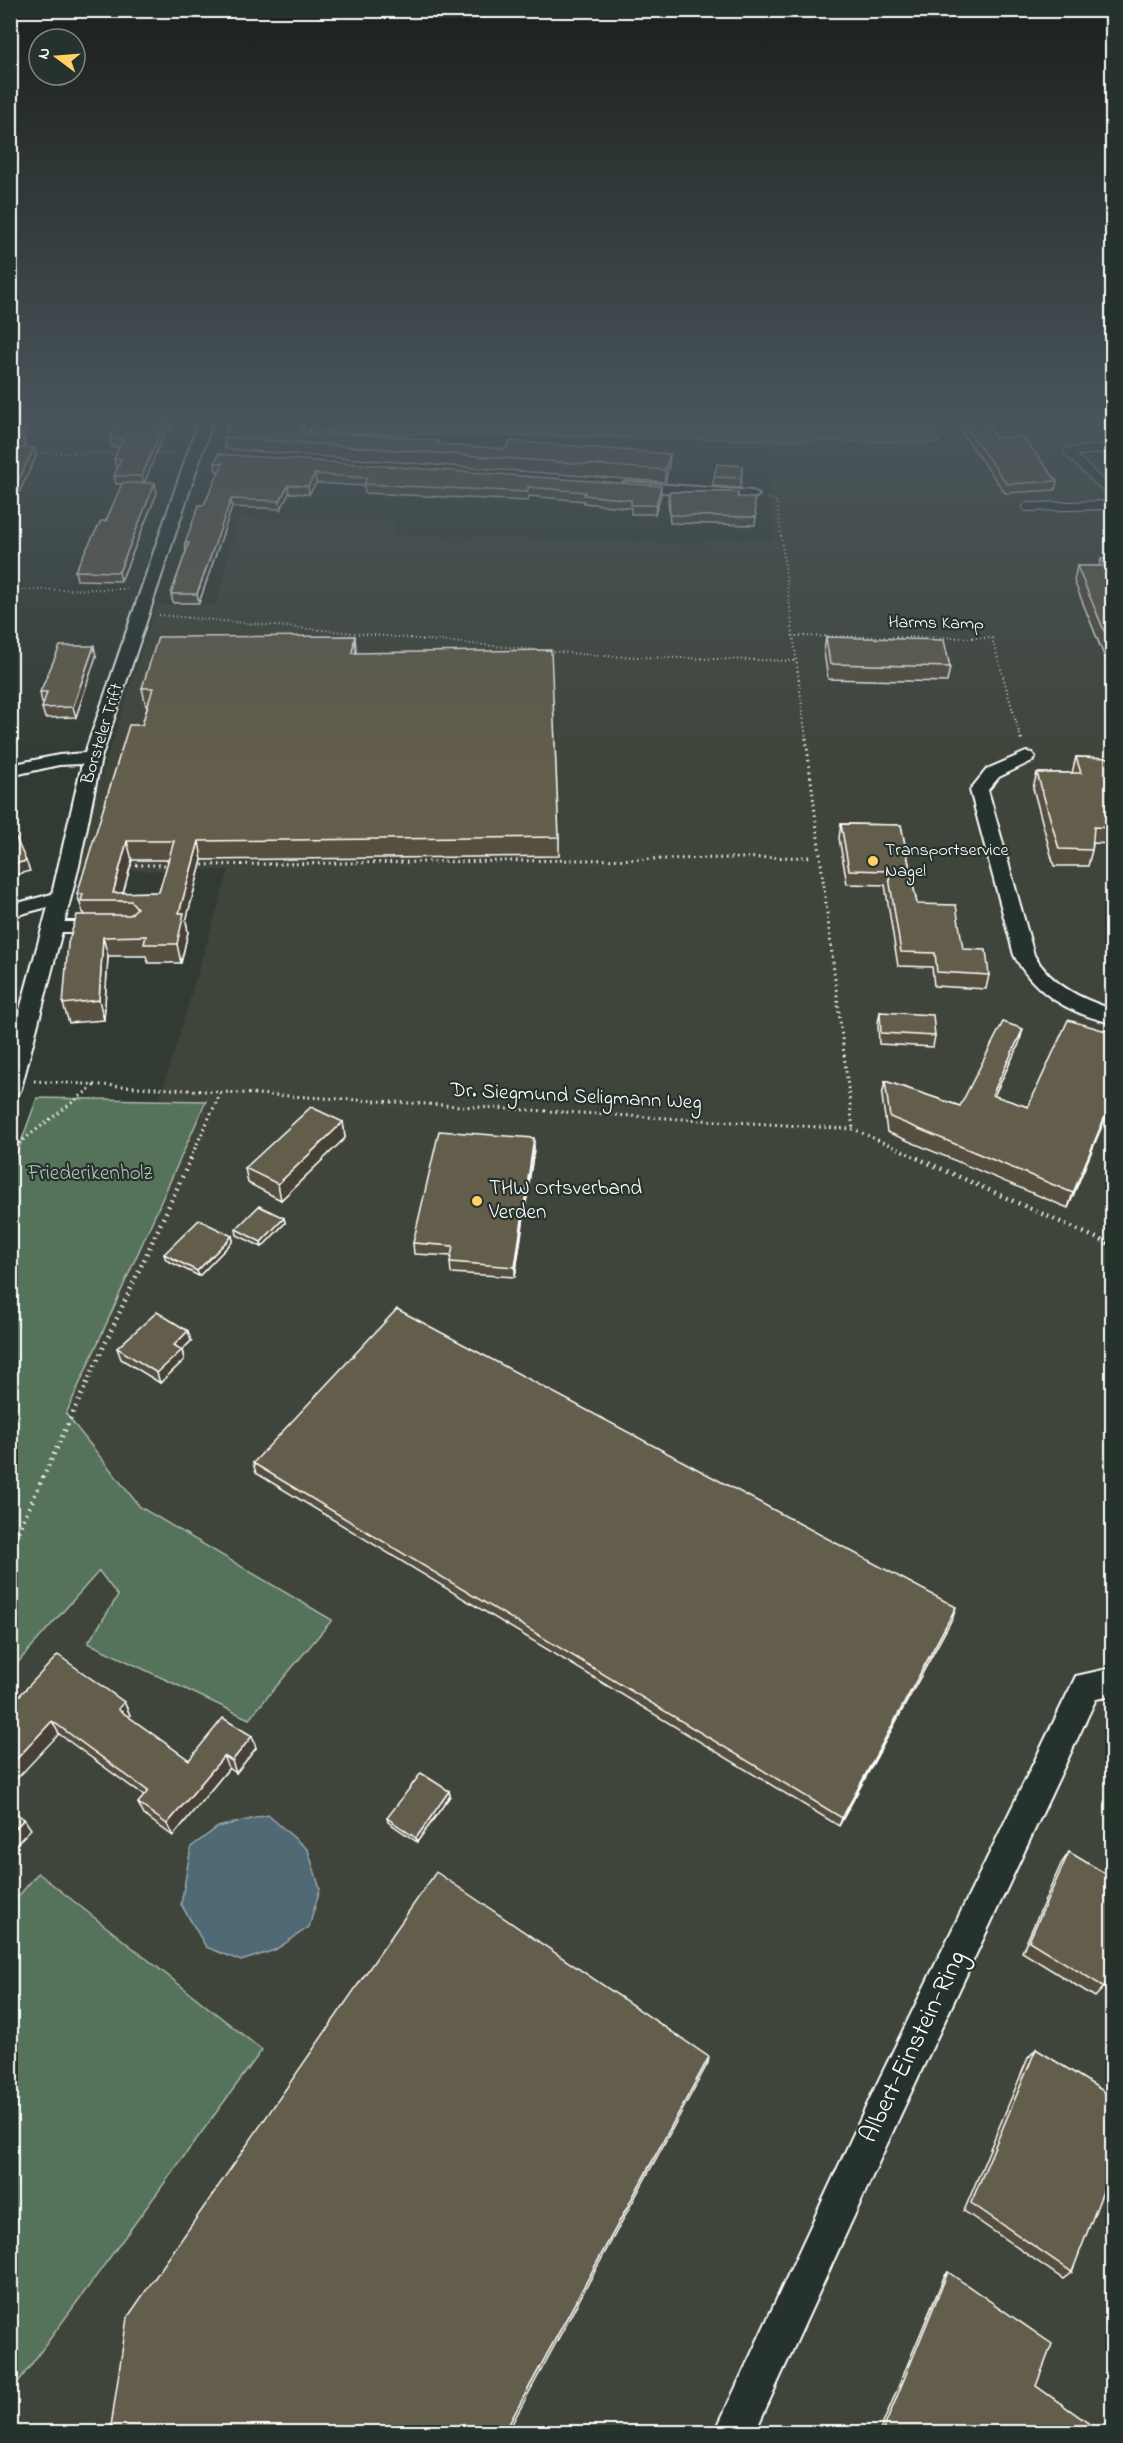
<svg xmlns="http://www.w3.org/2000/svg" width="1123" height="2443" font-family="'Indie Flower',sans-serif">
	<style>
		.built { fill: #41453a }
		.green { fill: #55725a; stroke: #aab8ac; stroke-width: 1.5 }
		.water { fill: #506975; stroke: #96a5ac; stroke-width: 1.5 }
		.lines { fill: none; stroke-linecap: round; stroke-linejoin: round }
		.lane-far1-casing { stroke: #fff; stroke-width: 10 }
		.lane-casing { stroke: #fff; stroke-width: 14 }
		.street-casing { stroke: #fff; stroke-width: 4 }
		.path-far2 { stroke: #fff; stroke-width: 2; stroke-dasharray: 1 3; stroke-linecap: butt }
		.path-far1 { stroke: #fff; stroke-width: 3; stroke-dasharray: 1.5 4; stroke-linecap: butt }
		.path { stroke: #fff; stroke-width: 4.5; stroke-dasharray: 1.5 5; stroke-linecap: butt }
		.lane-far1 { stroke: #26332d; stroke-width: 8 }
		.lane { stroke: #26332d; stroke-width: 10 }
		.street { fill: #26332d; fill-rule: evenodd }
		.wall { fill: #565041; stroke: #fff; stroke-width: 1.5; fill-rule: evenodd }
		.shaded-wall { fill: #464135; stroke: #fff; stroke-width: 1.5 }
		.building { fill: #645d4c; stroke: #fff; stroke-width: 1.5; fill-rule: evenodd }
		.poi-dot { fill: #ffd166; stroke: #26332d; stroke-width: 2 }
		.labels { text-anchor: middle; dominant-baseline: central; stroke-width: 4.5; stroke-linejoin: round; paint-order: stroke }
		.far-street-label { font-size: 18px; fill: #fff; stroke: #26332d }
		.far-poi-label { font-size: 18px; fill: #fff; stroke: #26332d; text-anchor: start }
		.street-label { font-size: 21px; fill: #fff; stroke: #26332d }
		.park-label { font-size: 21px; fill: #b2c0b5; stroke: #26332d }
		.poi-label { font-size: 21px; fill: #fff; stroke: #26332d; text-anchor: start }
		.near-street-label { font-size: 26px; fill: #fff; stroke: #26332d }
	</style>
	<rect width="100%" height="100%" fill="#323b33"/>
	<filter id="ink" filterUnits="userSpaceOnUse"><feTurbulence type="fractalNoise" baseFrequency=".0167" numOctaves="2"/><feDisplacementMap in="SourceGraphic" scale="12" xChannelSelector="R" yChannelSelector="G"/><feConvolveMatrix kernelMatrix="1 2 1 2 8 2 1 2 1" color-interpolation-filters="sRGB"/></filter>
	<g filter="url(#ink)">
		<path class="built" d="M928,420H1112V2432H11V2392L262,2050L38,1873L11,1904V1670L99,1571L118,1596L89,1643L332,1620L140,1507L66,1414L206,1101L160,1098L229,870L71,871L156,605H216L238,518L397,522L394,534L705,544V539L774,540L767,441L938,443Z"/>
		<g class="green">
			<path d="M329,420H928L939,443L326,433Z"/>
			<path d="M37,1098L206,1101L66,1414L140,1507L332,1620L249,1719L88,1643L118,1596L99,1571L11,1670V1170Z"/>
			<path d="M38,1873L262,2050L11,2392V1905Z"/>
		</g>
		<path class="water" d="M268,1815L308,1850L320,1889L309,1927L275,1950L241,1961L206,1947L181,1904L191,1847L218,1827Z"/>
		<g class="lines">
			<g class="lane-far1-casing">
				<g id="lane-far1">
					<path d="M1112,448L1068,452L1112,494"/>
					<path d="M1027,507L1112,505"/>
				</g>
			</g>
			<g class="lane-casing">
				<path id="lane" d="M53,927H88"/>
			</g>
			<g class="street-casing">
				<g id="street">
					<path d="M199,420H213L101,758L79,866L21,1089L18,1094L10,1097V1046L48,907L10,917V905L52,894L82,764L59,765L10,776V765L59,755L85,753Z"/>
					<path d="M628,482L752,491L759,495L752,499L623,489V483Z"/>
					<path d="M1026,752L1032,753L1035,757L1032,761L999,777L988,790L1034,955C1051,985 1081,999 1112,1009V1023C1071,1014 1034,994 1014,955L970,790L987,769Z"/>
					<path d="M1112,1668V1696L1096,1699L899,2118L755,2432H715L873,2092L1076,1676Z"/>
				</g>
			</g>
			<g class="path-far2">
				<path d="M32,453H121"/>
				<path d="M152,454H175"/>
				<path d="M768,498L777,502L806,739"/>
				<path d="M10,590L129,589"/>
				<path d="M159,615L602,656L795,661"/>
				<path d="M792,636L992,638L1021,739"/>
			</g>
			<g class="path-far1">
				<path d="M806,738L853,1129"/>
				<path d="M1021,738L1022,742"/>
				<path d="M125,865H172"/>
				<path d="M197,865L812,857"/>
				<path d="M34,1081L853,1129L920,1159"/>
				<path d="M10,1150L95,1085"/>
				<path d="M190,1159L221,1092"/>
			</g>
			<g class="path">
				<path d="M917,1158L1112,1245"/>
				<path d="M10,1549L191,1158"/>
			</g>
			<use href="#lane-far1" class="lane-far1"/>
			<use href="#lane" class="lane"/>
			<use href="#street" class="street"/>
		</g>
		<g class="wall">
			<path d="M10,420H24L25,448L36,456L12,508H10Z"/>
			<path d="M117,420H173L170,430H165L144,483L157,493L121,581L77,580L75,571L106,521L122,484H116L114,476L118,467H116L114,459L119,447H112L110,439Z"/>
			<path d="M230,420H314L308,432L439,445L506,449L670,454L669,466L665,482L225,449L224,437Z"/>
			<path d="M953,420H985L995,438L1057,481L1055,490L1005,493Z"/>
			<path d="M218,454L661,495L655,514H631V508L584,503V501L529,496L528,501L365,493L364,486L316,483L309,494L289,493L281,509L232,507L199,603H173L171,594L186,551L185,543L204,505L219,471H216L215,463Z"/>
			<path d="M742,475L740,488L713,486L714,477Z"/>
			<path d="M669,492H738V498L756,517L755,525L670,523L668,500Z"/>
			<path d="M1101,559H1113V678L1074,581L1077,566H1099Z"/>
			<path d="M355,636L356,653L559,837V856L202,860L186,921L188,932L181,963H148L146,956H108L104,1020L69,1023L63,1004L85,915L84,913H83L77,894L142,725L148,706H146L142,688ZM132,860H169L159,892L123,893Z"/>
			<path d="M826,637L950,667L947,682L828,679L824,652Z"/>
			<path d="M96,656L76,717L45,718L42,708L44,703H42L40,692Z"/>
			<path d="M1076,757L1113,758V844L1093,843L1092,850L1088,866H1054L1033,788L1037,773H1072Z"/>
			<path d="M841,824L901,825L917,904L989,975L986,989L934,986L932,967L898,966L885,885L847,884L839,838Z"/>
			<path d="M880,1012L935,1036L933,1047L879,1044L878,1023Z"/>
			<path d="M1113,1033V1099L1068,1208L887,1132L882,1096L885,1081L960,1106L1019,1044L994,1096L1028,1107Z"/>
			<path d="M343,1122L345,1138L281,1200L248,1183L245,1168Z"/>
			<path d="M534,1149L515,1277L451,1273L450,1262L452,1256L414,1254L413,1243Z"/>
			<path d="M284,1218L285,1223L262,1247L237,1235L236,1229Z"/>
			<path d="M232,1236L233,1241L199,1276L166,1260L164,1254Z"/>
			<path d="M191,1341L182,1350L184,1360L160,1383L121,1359L117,1348Z"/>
			<path d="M253,1463L953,1617L839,1826L256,1473Z"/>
			<path d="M19,1696L124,1702L130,1715L128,1717L189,1760L252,1736L256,1748L236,1773L229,1768L173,1836L144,1815L138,1803L144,1796L59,1734Z"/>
			<path d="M449,1791L450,1796L417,1842L388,1822L387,1818Z"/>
			<path d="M1069,1852L1104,1987L1095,1997L1022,1952L1061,1864Z"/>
			<path d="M1036,2049L1072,2272L1063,2279L964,2211L1028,2058Z"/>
			<path d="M948,2272L1036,2386L1102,2433H879L944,2277Z"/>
		</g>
		<g class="shaded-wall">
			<path d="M21,420H24L25,448L22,437Z"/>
			<path d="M169,420H173L170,430L168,422Z"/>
			<path d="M307,420H314L303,444L301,432Z"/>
			<path d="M164,422L165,430L144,484L142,476Z"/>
			<path d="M34,448L36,456L12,508L10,498Z"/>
			<path d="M670,454L669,466L665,482V470Z"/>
			<path d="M315,474L316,483L309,494L308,486Z"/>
			<path d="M155,483L157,493L121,581L119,572Z"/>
			<path d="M288,485L289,493L281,509L280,501Z"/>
			<path d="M661,486V495L655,514L656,505Z"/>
			<path d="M231,499L232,507L199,603L197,594Z"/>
			<path d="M355,636L356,654L352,653Z"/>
			<path d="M94,646L96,656L76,717L73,707Z"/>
			<path d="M127,841L132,860L121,901L113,893Z"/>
			<path d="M199,841L202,860L186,921L188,932L181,963L177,944L179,913Z"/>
			<path d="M26,861L30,871L10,876V865Z"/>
			<path d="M103,937L108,956L104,1020L99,1000Z"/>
			<path d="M1023,1029L1019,1044L987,1110L992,1095Z"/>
			<path d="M1113,1097V1099L1068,1208L1073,1193Z"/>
			<path d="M343,1122L345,1138L281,1200L278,1184Z"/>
			<path d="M534,1138V1149L515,1277V1267Z"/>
			<path d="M284,1218L285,1223L262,1247L261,1242Z"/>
			<path d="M232,1236L233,1241L199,1276L197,1271Z"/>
			<path d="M188,1331L191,1341L182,1350L184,1360L160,1383L157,1373L174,1345Z"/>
			<path d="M956,1607L953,1617L839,1826L842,1818Z"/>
			<path d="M124,1702L130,1715L123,1722L118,1709Z"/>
			<path d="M52,1721L59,1734L10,1786V1766Z"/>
			<path d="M252,1736L256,1748L236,1773L232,1761Z"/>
			<path d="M224,1756L229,1768L173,1836L167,1824Z"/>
			<path d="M449,1791L450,1796L417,1842L416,1838Z"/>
			<path d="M24,1819L31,1829L10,1851V1834Z"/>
			<path d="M709,2057L708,2063L507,2433H504Z"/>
		</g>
		<g class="building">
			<path d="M10,420H21L22,437H10Z"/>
			<path d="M117,420H169L168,422H164L142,476H114L121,459H114L123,439H110Z"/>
			<path d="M230,420H307L301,432L392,436L439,441L437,444L506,449L510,441L670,454L665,470L224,437Z"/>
			<path d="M960,420H985L995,438L1023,437L1057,481L1007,484Z"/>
			<path d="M10,448H34L10,498Z"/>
			<path d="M218,454L661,486L656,505H631V500L584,495L585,492L528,487V492L364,484L367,478L315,474L308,486L288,485L280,501L231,499L197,594H171L189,543H185L199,505H204L223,463H215Z"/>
			<path d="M717,464L743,466L741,478L714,477Z"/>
			<path d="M122,483H155L119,572L75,571L101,521H106Z"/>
			<path d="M669,492H738L737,497L754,498L756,517L670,515Z"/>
			<path d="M1101,559H1113V652L1077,566H1104Z"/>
			<path d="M355,636L352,653L551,650L559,837L199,841L179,913H184L177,944H144L146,936L103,937L99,1000L63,1004L68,943L77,915H130L137,908L131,901H81L83,894H77L129,725H142L153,688H142L158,637ZM127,841H174L159,892L113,893Z"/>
			<path d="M826,637L944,640L950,667L830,664Z"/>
			<path d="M60,646H94L73,707L42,708L47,692H40Z"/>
			<path d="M1076,757L1113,758V828L1094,827L1092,850L1059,849L1037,773H1081Z"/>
			<path d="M841,824L901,825L917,904L956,905L963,949L986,950L989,975L937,972L935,953L901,952L888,871L849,870Z"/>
			<path d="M16,838L26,861L10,865V839Z"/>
			<path d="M880,1012L933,1015L935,1036L881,1033Z"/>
			<path d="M1068,1020L1113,1033V1097L1073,1193L890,1117L885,1081L960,1106L1003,1022L1023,1029L992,1095L1028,1107Z"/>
			<path d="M311,1107L343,1122L278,1184L245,1168Z"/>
			<path d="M439,1131L534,1138L515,1267L450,1262L453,1246L413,1243Z"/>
			<path d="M259,1206L284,1218L261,1242L236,1229Z"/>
			<path d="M199,1220L232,1236L197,1271L164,1254Z"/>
			<path d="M397,1309L956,1607L842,1818L253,1463Z"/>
			<path d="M157,1312L188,1331L174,1345L182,1350L157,1373L117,1348Z"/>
			<path d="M58,1655L124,1702L118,1709L189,1760L223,1718L252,1736L232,1761L224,1756L167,1824L138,1803L148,1791L52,1721L10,1766V1690L19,1696Z"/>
			<path d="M421,1773L449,1791L416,1838L387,1818Z"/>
			<path d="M10,1808L24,1819L10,1834Z"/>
			<path d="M1069,1852L1113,1878V1965L1104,1987L1029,1941Z"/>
			<path d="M436,1872L709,2057L504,2433H110L127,2318Z"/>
			<path d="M1036,2049L1113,2097V2165L1072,2272L971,2203Z"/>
			<path d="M948,2272L1052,2344L1036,2386L1102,2433H882Z"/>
		</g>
	</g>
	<linearGradient id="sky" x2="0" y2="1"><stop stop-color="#1c201c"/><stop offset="0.55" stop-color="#49555b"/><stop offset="1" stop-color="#49555b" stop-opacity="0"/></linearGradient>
	<rect width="1123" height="762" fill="url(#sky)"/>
	<g class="poi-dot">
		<circle cx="873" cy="861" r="6"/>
		<circle cx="477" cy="1201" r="6"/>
	</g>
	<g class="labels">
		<g class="far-street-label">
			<text transform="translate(936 624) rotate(1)">Harms Kamp</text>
			<text transform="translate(103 734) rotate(-73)">Borsteler Trift</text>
		</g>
		<g class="far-poi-label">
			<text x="885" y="851">Transportservice<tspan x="885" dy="21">Nagel</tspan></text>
		</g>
		<g class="street-label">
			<text transform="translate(576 1097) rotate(3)">Dr. Siegmund Seligmann Weg</text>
		</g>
		<g class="park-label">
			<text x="90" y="1174">Friederikenholz</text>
		</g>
		<g class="poi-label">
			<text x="489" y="1189">THW Ortsverband<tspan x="489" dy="24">Verden</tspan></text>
		</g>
		<g class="near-street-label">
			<text transform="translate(914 2047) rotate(-64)">Albert-Einstein-Ring</text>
		</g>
	</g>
	<rect width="1123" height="2443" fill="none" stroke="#26332d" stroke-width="36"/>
	<rect x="18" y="18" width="1087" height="2407" fill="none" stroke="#fff" stroke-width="2" filter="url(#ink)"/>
	<g transform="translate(57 57) rotate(286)"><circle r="28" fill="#26332d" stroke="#7d8581" stroke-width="1.5"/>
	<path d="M0-4.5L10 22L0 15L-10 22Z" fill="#ffd166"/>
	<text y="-9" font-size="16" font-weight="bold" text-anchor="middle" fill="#ffffff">N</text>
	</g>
</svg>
